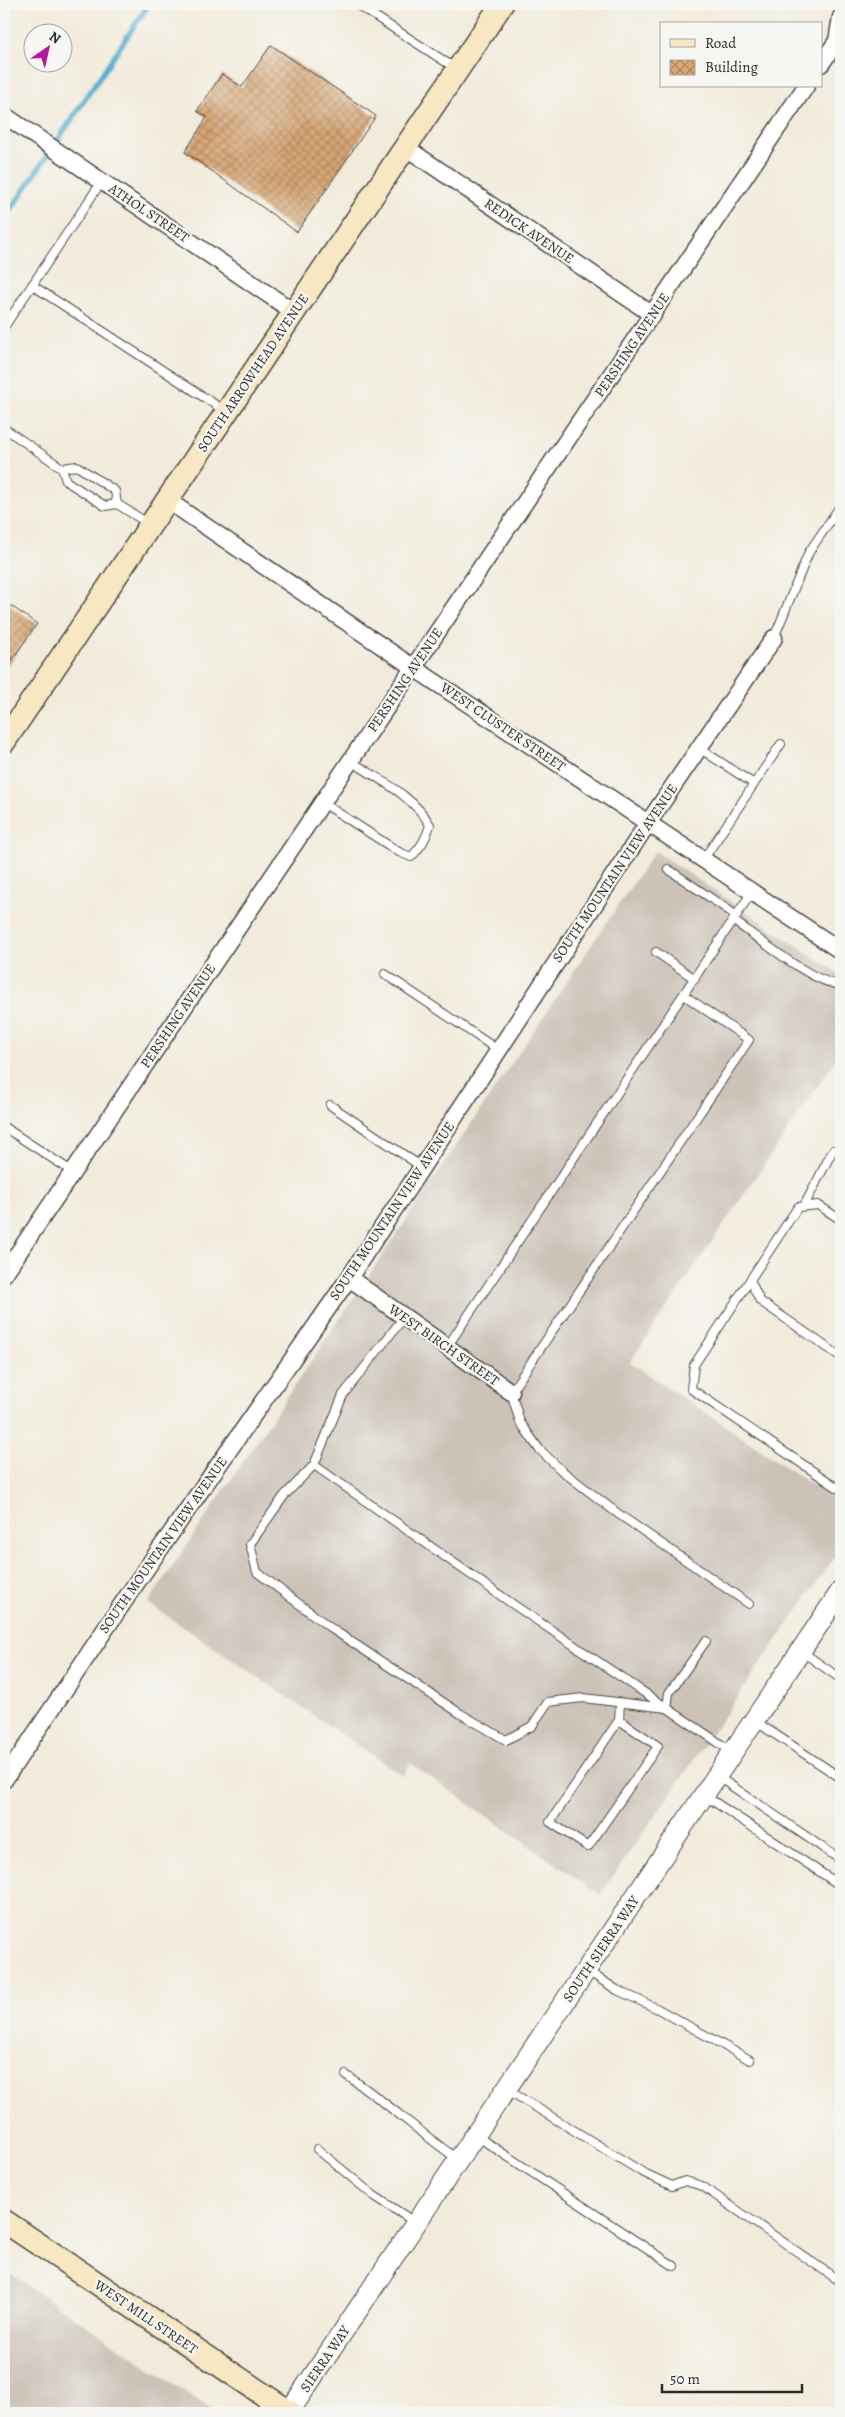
<svg xmlns="http://www.w3.org/2000/svg" width="845" height="2417" font-family="Alegreya,serif">
	<style>
		.industrial { fill: #ccc2b8 }
		.lines { fill: none; stroke-linecap: round; stroke-linejoin: round }
		.stream { stroke: #51aacf; stroke-width: 5.5 }
		.building { fill: url(#building-cross-hatch) }
		.service-casing { stroke: #494845; stroke-width: 10 }
		.minor-casing { stroke: #494845; stroke-width: 19 }
		.tertiary-casing { stroke: #494845; stroke-width: 22 }
		.secondary-casing { stroke: #494845; stroke-width: 25 }
		.service { stroke: #fff; stroke-width: 8 }
		.minor { stroke: #fff; stroke-width: 16 }
		.tertiary { stroke: #fff; stroke-width: 20 }
		.secondary { stroke: #f7e8c3; stroke-width: 22 }
		.labels { text-anchor: middle; dominant-baseline: central; stroke-width: 4.5; stroke-linejoin: round; paint-order: stroke }
		.street-label { font-size: 14px; fill: #2b2b2b; stroke: #f6f6f2 }
	</style>
	<defs>
		<pattern id="building-cross-hatch" width="8" height="8" patternUnits="userSpaceOnUse" patternTransform="scale(1.25)"><rect width="8" height="8" fill="#d7a675"/><path d="M0 0l8 8M0 8l8-8" fill="none" stroke="#af8760"/></pattern>
	</defs>
	<rect width="100%" height="100%" fill="#f6f6f2"/>
	<filter id="ink" filterUnits="userSpaceOnUse"><feTurbulence type="fractalNoise" baseFrequency=".02" numOctaves="2"/><feDisplacementMap in="SourceGraphic" scale="10" xChannelSelector="R" yChannelSelector="G"/><feConvolveMatrix kernelMatrix="1 2 1 2 8 2 1 2 1" color-interpolation-filters="sRGB"/></filter>
	<filter id="wash" filterUnits="userSpaceOnUse"><feTurbulence type="fractalNoise" baseFrequency=".0096" numOctaves="4" result="noise"/><feDisplacementMap in="SourceGraphic" scale="20" xChannelSelector="R" yChannelSelector="G"/><feGaussianBlur stdDeviation="1.12" result="paint"/><feColorMatrix in="noise" values="0 0 0 0 0 0 0 0 0 0 0 0 0 0 0 0 0 1.4 0 .05"/><feComposite in="paint" operator="in"/></filter>
	<g filter="url(#wash)">
		<rect width="100%" height="100%" fill="#f2ebdb"/>
		<g class="industrial">
			<path d="M655,851L841,975V1052L630,1362L841,1504V1548L600,1895L410,1763L403,1776L148,1603Z"/>
			<path d="M4,2270L217,2413H4Z"/>
		</g>
		<g class="lines">
			<path class="stream" d="M4,220L149,4"/>
		</g>
		<g id="blocks">
			<g class="building">
				<path d="M271,45L376,116L297,232L185,152L207,117L197,111L222,74L242,87Z"/>
				<path d="M4,601L37,624L4,671Z"/>
			</g>
		</g>
	</g>
	<g filter="url(#ink)">
		<use href="#blocks" fill-opacity="0" stroke="#494845" stroke-width="1"/>
		<g class="lines">
			<g class="service-casing">
				<g id="service">
					<path d="M356,4L455,68"/>
					<path d="M32,285L225,411"/>
					<path d="M4,327L102,181"/>
					<path d="M4,428L62,468"/>
					<path d="M117,504L115,491L77,466L62,468L66,481L105,506L117,504L149,524"/>
					<path d="M774,638L809,552L841,505"/>
					<path d="M699,748L754,784L703,860"/>
					<path d="M754,784L781,744"/>
					<path d="M323,803L399,852L411,857C421,847 426,839 430,825C414,796 378,779 351,761"/>
					<path d="M668,869L737,916"/>
					<path d="M734,921C756,936 817,987 841,984"/>
					<path d="M656,952L695,979"/>
					<path d="M385,974L498,1050"/>
					<path d="M684,995L749,1040L511,1392L520,1422L539,1449L561,1470L617,1513L749,1604"/>
					<path d="M330,1105L422,1167"/>
					<path d="M4,1127L73,1172"/>
					<path d="M804,1206L833,1150"/>
					<path d="M841,1220L818,1205L798,1207L750,1280L760,1301L841,1357"/>
					<path d="M750,1280L694,1365L691,1389L841,1490"/>
					<path d="M447,1347L752,892"/>
					<path d="M314,1465L343,1395L404,1317"/>
					<path d="M801,1651L841,1679"/>
					<path d="M667,1708L583,1698L548,1702L532,1726L506,1740L461,1714L332,1629L257,1572L250,1544L284,1496L314,1465L517,1607L731,1751"/>
					<path d="M667,1708L669,1693L706,1641"/>
					<path d="M619,1720L658,1746L588,1847L550,1822L619,1720L620,1704"/>
					<path d="M755,1721L841,1778"/>
					<path d="M717,1776L841,1860"/>
					<path d="M704,1795L841,1886"/>
					<path d="M586,1970L617,1990L658,2009L750,2060"/>
					<path d="M346,2075C385,2101 420,2133 459,2160"/>
					<path d="M506,2089L642,2172L672,2186L685,2181L702,2186L841,2282"/>
					<path d="M475,2135L674,2266"/>
					<path d="M317,2149L373,2195L416,2223"/>
				</g>
			</g>
			<g class="minor-casing">
				<g id="minor">
					<path d="M821,64L837,41L841,17"/>
					<path d="M4,115L294,312"/>
					<path d="M405,147L653,315"/>
					<path d="M167,500L414,668L841,951"/>
					<path d="M4,1274L806,86"/>
					<path d="M349,1278L511,1392"/>
					<path d="M4,1780L139,1579L349,1278L648,823L774,638"/>
				</g>
			</g>
			<g class="tertiary-casing">
				<path id="tertiary" d="M289,2412L841,1591"/>
			</g>
			<g class="secondary-casing">
				<g id="secondary">
					<path d="M4,742L502,4"/>
					<path d="M4,2221L291,2413"/>
				</g>
			</g>
			<use href="#service" class="service"/>
			<use href="#minor" class="minor"/>
			<use href="#tertiary" class="tertiary"/>
			<use href="#secondary" class="secondary"/>
		</g>
	</g>
	<g class="labels">
		<g class="street-label">
			<text transform="translate(149 213) rotate(34)">ATHOL STREET</text>
			<text transform="translate(529 231) rotate(34)">REDICK AVENUE</text>
			<text transform="translate(632 345) rotate(-56)">PERSHING AVENUE</text>
			<text transform="translate(253 373) rotate(-56)">SOUTH ARROWHEAD AVENUE</text>
			<text transform="translate(405 680) rotate(-56)">PERSHING AVENUE</text>
			<text transform="translate(503 727) rotate(34)">WEST CLUSTER STREET</text>
			<text transform="translate(615 873) rotate(-56)">SOUTH MOUNTAIN VIEW AVENUE</text>
			<text transform="translate(178 1016) rotate(-56)">PERSHING AVENUE</text>
			<text transform="translate(392 1211) rotate(-56)">SOUTH MOUNTAIN VIEW AVENUE</text>
			<text transform="translate(444 1345) rotate(35)">WEST BIRCH STREET</text>
			<text transform="translate(163 1545) rotate(-55)">SOUTH MOUNTAIN VIEW AVENUE</text>
			<text transform="translate(601 1949) rotate(-56)">SOUTH SIERRA WAY</text>
			<text transform="translate(146 2317) rotate(34)">WEST MILL STREET</text>
			<text transform="translate(325 2359) rotate(-56)">SIERRA WAY</text>
		</g>
	</g>
	<rect width="845" height="2417" fill="none" stroke="#f6f6f2" stroke-width="20"/>
	<rect x="660" y="22" width="162" height="65" fill="#f6f6f2" stroke="#a5a5a2"/>
	<rect x="670" y="39" width="25" height="8" fill="#f7e8c3" stroke="#a5a5a2"/>
	<text x="705" y="48" font-size="15" fill="#2b2b2b">Road</text>
	<rect x="670" y="60" width="25" height="15" fill="url(#building-cross-hatch)" stroke="#a5a5a2"/>
	<text x="705" y="72" font-size="15" fill="#2b2b2b">Building</text>
	<g transform="translate(48 48) rotate(34)"><circle r="24" fill="#f6f6f2" stroke="#a5a5a2"/>
	<path d="M0-4L9 19L0 12L-9 19Z" fill="#b5179e"/>
	<text y="-8" font-size="14" font-weight="bold" text-anchor="middle" fill="#2b2b2b">N</text>
	</g>
	<path d="M662 2384v8h140v-8" fill="none" stroke="#2b2b2b" stroke-width="2.5"/>
	<text x="670" y="2384" font-size="15" fill="#2b2b2b" stroke="#f6f6f2" stroke-width="4" paint-order="stroke">50 m</text>
</svg>
